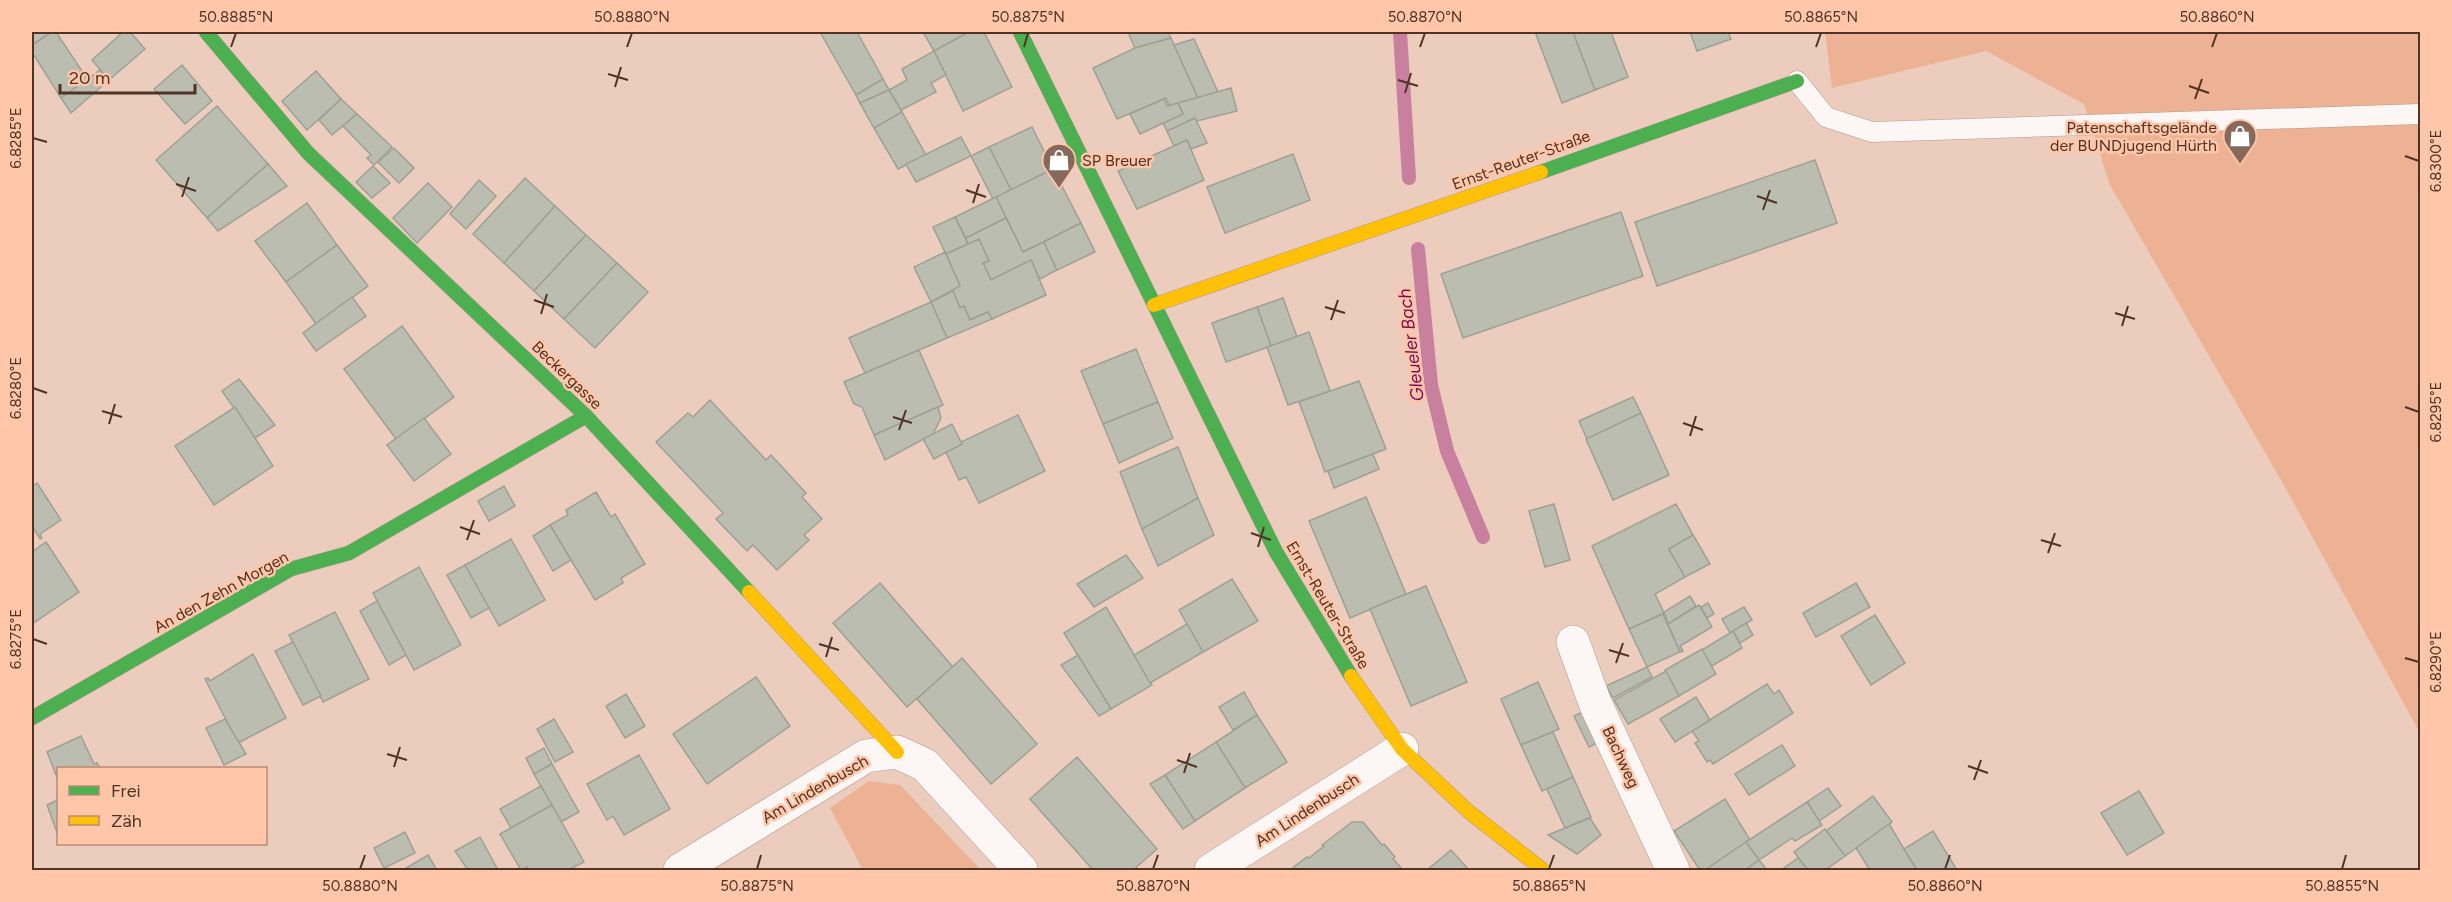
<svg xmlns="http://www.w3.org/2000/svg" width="2452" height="902" font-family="Figtree,sans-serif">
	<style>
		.green { fill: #ecb293 }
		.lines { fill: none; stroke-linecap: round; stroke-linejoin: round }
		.stream { stroke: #c9809e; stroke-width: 14 }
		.building { fill: #bbbdb1; stroke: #9da194; stroke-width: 1.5 }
		.lane-casing { stroke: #b3998c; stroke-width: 21 }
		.street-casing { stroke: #b3998c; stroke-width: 34 }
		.fast-casing { stroke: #b3998c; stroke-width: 15 }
		.slow-casing { stroke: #b3998c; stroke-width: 15 }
		.lane { stroke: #fcf7f5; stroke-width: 20 }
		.street { stroke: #fcf7f5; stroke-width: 33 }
		.fast { stroke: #4caf50; stroke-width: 14 }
		.slow { stroke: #ffc107; stroke-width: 14 }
		.ticks { fill: none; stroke: #4f3324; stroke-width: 2 }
		.labels { text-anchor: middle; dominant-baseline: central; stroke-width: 5; stroke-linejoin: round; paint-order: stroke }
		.poi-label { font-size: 16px; fill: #4f3324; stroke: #ffc6a9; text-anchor: end }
		.street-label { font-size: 16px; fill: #4f3324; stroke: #ffc6a9 }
		.water-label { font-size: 18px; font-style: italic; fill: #7f0855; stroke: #ffc6a9 }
		.neatline { fill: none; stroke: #4f3324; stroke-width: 2 }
		.ticks-label { font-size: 15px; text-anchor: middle; fill: #4f3324 }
	</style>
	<rect width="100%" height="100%" fill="#ebccbd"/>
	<g class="green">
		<path d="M1825,32H2420V733L2285,487L2110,185L2084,104L1986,51L1832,88Z"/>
		<path d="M869,781L900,785L981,870H863L830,808Z"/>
	</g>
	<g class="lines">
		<g class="stream">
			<path d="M1400,32L1409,178"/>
			<path d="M1418,249L1431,385L1447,451L1483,537"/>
		</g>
	</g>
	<g class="building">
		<path d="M32,32H52L32,45Z"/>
		<path d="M52,32H56L88,80L61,98L32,52V45Z"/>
		<path d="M123,32H130L145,49L109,80L92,60Z"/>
		<path d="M820,32H857L883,79L856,95Z"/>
		<path d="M923,32H969L934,51Z"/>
		<path d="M969,32H984L1012,87L963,111L934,51Z"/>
		<path d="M1128,32H1168L1171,38L1135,48Z"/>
		<path d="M1535,32H1573L1595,90L1562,103Z"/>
		<path d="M1573,32H1611L1628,77L1595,90Z"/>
		<path d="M1690,32H1728L1731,39L1697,51Z"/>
		<path d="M1171,38L1198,98L1169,106L1166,98L1117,119L1093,68L1135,48Z"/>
		<path d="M1194,39L1218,92L1198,98L1174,45Z"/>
		<path d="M934,51L946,75L931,83L936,92L901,110L889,90L907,80L902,69Z"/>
		<path d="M182,65L212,101L185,124L154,89Z"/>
		<path d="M100,70L109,80L71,113L61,98Z"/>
		<path d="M316,71L341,99L307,130L282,101Z"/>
		<path d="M883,79L889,90L860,103L856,95Z"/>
		<path d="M1231,88L1237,111L1197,121L1195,118L1167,131L1163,123L1183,114L1178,103Z"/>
		<path d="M889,90L902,112L874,128L860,103Z"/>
		<path d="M341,99L357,114L332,135L319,120Z"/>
		<path d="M1164,99L1167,106L1178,103L1183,114L1140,134L1130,114Z"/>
		<path d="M217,106L268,164L207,218L156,160Z"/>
		<path d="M902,112L926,155L898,169L874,128Z"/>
		<path d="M357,114L392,147L374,165L367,158L371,155L343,126Z"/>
		<path d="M1195,118L1207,143L1191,149L1187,140L1174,146L1167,131Z"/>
		<path d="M1032,127L1053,169L1011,190L989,147Z"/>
		<path d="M961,137L971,156L916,182L906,164Z"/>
		<path d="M1187,140L1204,180L1137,209L1118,171Z"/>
		<path d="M989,147L1011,190L993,199L971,156Z"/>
		<path d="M394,148L414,168L399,183L378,162Z"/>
		<path d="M1293,154L1310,200L1225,233L1207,187Z"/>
		<path d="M1815,160L1837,223L1657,286L1635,222Z"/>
		<path d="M268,164L287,186L218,231L207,218Z"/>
		<path d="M373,166L390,183L372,198L356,182Z"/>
		<path d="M1053,169L1081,223L1023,252L996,197Z"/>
		<path d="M525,178L555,206L504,263L473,234Z"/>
		<path d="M479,180L496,196L466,229L450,214Z"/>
		<path d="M428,183L452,207L417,243L393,218Z"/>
		<path d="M996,197L1006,218L966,238L955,217Z"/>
		<path d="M307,203L337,245L286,282L255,241Z"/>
		<path d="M555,206L586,235L534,291L504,263Z"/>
		<path d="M1621,212L1643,276L1463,338L1441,274Z"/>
		<path d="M955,217L968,244L946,254L933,227Z"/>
		<path d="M1006,218L1023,252L1044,242L1057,270L1040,279L1031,260L991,280L983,263L989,261L979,239L968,244L966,238Z"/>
		<path d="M1081,223L1095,252L1057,270L1044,242Z"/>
		<path d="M586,235L617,263L564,319L534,291Z"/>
		<path d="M979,239L989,261L983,263L991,280L1031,260L1046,295L992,319L988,312L970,320L964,306L960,308L952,290L960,286L946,254Z"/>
		<path d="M337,245L368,286L316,324L286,282Z"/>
		<path d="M945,252L960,286L931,302L914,267Z"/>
		<path d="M617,263L648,292L595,348L564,319Z"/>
		<path d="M953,291L960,308L964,306L970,320L988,312L992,319L947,338L931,302Z"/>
		<path d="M352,297L366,316L316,351L303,333Z"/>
		<path d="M1283,298L1297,337L1271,346L1257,307Z"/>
		<path d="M931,302L947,338L865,373L849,338Z"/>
		<path d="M1257,307L1271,346L1226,362L1212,323Z"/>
		<path d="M402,326L454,397L396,439L344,369Z"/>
		<path d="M1309,332L1330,391L1288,405L1267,347Z"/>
		<path d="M1136,349L1158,402L1103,424L1081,371Z"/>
		<path d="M919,350L943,405L874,435L862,407L854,404L844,382Z"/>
		<path d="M239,379L275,425L255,438L222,391Z"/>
		<path d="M1359,381L1386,449L1325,472L1299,402Z"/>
		<path d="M1633,397L1641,413L1587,439L1579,421Z"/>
		<path d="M710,400L766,460L771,455L806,493L802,497L822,519L804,535L809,540L777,570L753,545L747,551L716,519L723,513L656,442L688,413L693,417Z"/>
		<path d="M1158,402L1173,438L1119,463L1103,424Z"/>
		<path d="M235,407L273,466L214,505L175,446Z"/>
		<path d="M938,407L941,418L933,434L885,460L874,435Z"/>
		<path d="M1641,413L1669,475L1613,500L1586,439Z"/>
		<path d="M1018,415L1045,471L979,503L966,477L959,480L946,452L962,444L961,442Z"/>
		<path d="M424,418L451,454L414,481L387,445Z"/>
		<path d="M952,424L962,444L934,459L923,439Z"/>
		<path d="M1178,447L1198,498L1142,529L1120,472Z"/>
		<path d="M1373,454L1379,469L1334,488L1328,471Z"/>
		<path d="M37,483L61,520L40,534L42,538L40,539L32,526V487Z"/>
		<path d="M504,486L515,506L489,521L478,501Z"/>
		<path d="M596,492L611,517L615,514L645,564L621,578L623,583L595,600L550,525L568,515L566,510Z"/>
		<path d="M1366,497L1406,594L1350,618L1309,521Z"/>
		<path d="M1198,498L1214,535L1158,566L1142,529Z"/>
		<path d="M1554,504L1570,560L1545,567L1529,511Z"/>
		<path d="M1676,504L1693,535L1669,549L1685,577L1655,594L1664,613L1629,629L1592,546Z"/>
		<path d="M550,525L571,560L553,571L533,536Z"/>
		<path d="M1693,535L1710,564L1685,577L1669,549Z"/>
		<path d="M511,539L545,600L499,626L465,565Z"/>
		<path d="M46,542L79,592L32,624V552Z"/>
		<path d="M1126,555L1143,578L1094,607L1077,584Z"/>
		<path d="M465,565L489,608L471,618L447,575Z"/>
		<path d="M419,567L461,645L414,670L373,593Z"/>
		<path d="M1232,579L1258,621L1203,652L1179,610Z"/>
		<path d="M880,583L953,667L907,707L833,623Z"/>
		<path d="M1856,583L1870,607L1816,637L1803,613Z"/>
		<path d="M1426,586L1467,682L1411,706L1370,609Z"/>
		<path d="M1690,596L1696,606L1668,624L1664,612Z"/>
		<path d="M377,601L406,655L389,665L360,611Z"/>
		<path d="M1708,603L1714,614L1707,618L1701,607Z"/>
		<path d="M1699,605L1712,627L1680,646L1683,651L1680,652L1668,624Z"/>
		<path d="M1106,607L1152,685L1111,709L1064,633Z"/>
		<path d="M1744,607L1752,620L1730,633L1722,619Z"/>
		<path d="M335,612L369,679L323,702L289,635Z"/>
		<path d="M1663,614L1680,652L1647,667L1629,629Z"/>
		<path d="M1875,615L1905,663L1871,685L1841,636Z"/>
		<path d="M1746,623L1753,635L1740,643L1733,631Z"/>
		<path d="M1187,624L1203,652L1150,683L1134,655Z"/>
		<path d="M1733,631L1742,648L1712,666L1702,650Z"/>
		<path d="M293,642L321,696L303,705L275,651Z"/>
		<path d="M1702,649L1716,674L1679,696L1665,670Z"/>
		<path d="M253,654L286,718L238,743L205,679L208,678L210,681Z"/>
		<path d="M1078,655L1111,709L1099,716L1061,665Z"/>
		<path d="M962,658L1037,744L991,784L917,699Z"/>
		<path d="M1647,667L1652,677L1613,698L1606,686Z"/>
		<path d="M1666,671L1679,696L1628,724L1614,700Z"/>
		<path d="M756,677L790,726L707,784L673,734Z"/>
		<path d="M1538,682L1559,729L1521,745L1501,699Z"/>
		<path d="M1767,684L1774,694L1779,690L1793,713L1713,764L1710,760L1707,762L1695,743L1699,741L1692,731Z"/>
		<path d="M1244,692L1257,715L1233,730L1219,707Z"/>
		<path d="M626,694L645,726L625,738L606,706Z"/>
		<path d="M1696,697L1710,720L1675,742L1660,719Z"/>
		<path d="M1587,710L1601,741L1589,747L1574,716Z"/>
		<path d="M1257,715L1287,762L1245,788L1216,742Z"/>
		<path d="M225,719L246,754L224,765L206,728Z"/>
		<path d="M554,719L573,752L555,762L537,729Z"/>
		<path d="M1553,732L1573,777L1542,791L1521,745Z"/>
		<path d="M81,736L94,764L97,763L100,768H58V780L47,752Z"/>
		<path d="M1216,742L1245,788L1195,821L1165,775Z"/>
		<path d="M1782,745L1795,766L1749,795L1735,774Z"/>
		<path d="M544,748L552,764L534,774L526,758Z"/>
		<path d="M639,755L670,809L624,835L613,816L607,820L587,784Z"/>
		<path d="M1077,757L1157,849L1133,870H1093L1030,799Z"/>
		<path d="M552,764L579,812L561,822L534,774Z"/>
		<path d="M1165,775L1195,821L1183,829L1150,784Z"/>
		<path d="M1573,777L1591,817L1565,828L1547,789Z"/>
		<path d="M541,786L552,805L511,828L500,809Z"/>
		<path d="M1828,788L1841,806L1819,821L1807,802Z"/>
		<path d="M2139,791L2164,833L2127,855L2101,813Z"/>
		<path d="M1873,796L1892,822L1845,856L1826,831Z"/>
		<path d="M1725,799L1750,840L1705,870H1700L1674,831Z"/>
		<path d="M58,800V835L47,805Z"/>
		<path d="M1807,802L1822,825L1795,841L1792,838L1759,860L1746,842Z"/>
		<path d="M552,805L584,862L568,870H528L527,867L521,870L500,834Z"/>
		<path d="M1590,818L1601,835L1577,854L1548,835Z"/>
		<path d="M1352,822H1363L1382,845L1384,844L1395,857L1393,859L1403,870H1290L1307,857L1309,858L1324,846L1322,845Z"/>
		<path d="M1889,824L1904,849L1917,870H1870L1856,848Z"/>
		<path d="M1825,829L1845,856L1825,870H1808L1794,852Z"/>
		<path d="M1933,831L1957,870H1917L1904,849Z"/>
		<path d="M405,832L415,853L384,868L374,848Z"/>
		<path d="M480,837L498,870H468L455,851Z"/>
		<path d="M1746,842L1759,860L1745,870H1705Z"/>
		<path d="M1451,850L1468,869L1466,870H1427Z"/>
		<path d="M428,855L437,870H407L406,868Z"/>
		<path d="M1798,858L1808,870H1781Z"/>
		<path d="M1759,860L1767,870H1745Z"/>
	</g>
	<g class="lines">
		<g class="lane-casing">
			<path id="lane" d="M1797,81L1826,117L1872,132L2420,114"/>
		</g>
		<g class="street-casing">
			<g id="street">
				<path d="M1573,642L1595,703L1673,870"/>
				<path d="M680,870L866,756L897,752L925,765L1021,870"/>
				<path d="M1211,870L1402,749"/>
			</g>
		</g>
		<g class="fast-casing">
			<g id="fast">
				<path d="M206,32L308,153L586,416L749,592"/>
				<path d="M1020,32L1276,552L1351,676"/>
				<path d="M1541,172L1797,81"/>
				<path d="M32,718L291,569L349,553L586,416"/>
			</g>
		</g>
		<g class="slow-casing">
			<g id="slow">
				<path d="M1154,305L1541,172"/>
				<path d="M749,592L897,752"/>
				<path d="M1351,676L1402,749L1468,811L1543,870"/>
			</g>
		</g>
		<use href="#lane" class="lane"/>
		<use href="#street" class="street"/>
		<use href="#fast" class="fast"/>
		<use href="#slow" class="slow"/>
	</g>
	<path class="ticks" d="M231,47L236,33M627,47L632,33M1024,47L1028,33M1420,47L1425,33M1816,47L1821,33M2212,47L2217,33M608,74L628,80M1398,80L1418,86M2189,86L2209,93M615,87L621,67M1405,93L1411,73M2195,99L2202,79M33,138L47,142M2405,156L2419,161M176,184L196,191M966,190L986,197M1757,196L1777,203M182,197L189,177M973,203L979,184M1763,210L1770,190M534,300L554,307M1325,307L1345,313M2115,313L2135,319M541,314L547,294M1331,320L1338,300M2122,326L2128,306M33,388L47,393M2405,407L2419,412M102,411L122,417M893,417L912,423M1683,423L1703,430M109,424L115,404M899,430L906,410M1690,436L1696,416M460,527L480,534M1251,533L1271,540M467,540L474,520M2041,540L2061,546M1258,547L1264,527M2048,553L2055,533M33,639L47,644M819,644L839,650M1609,650L1629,656M826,657L832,637M2405,658L2419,662M1616,663L1623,643M387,754L407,760M1177,760L1197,767M1968,766L1988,773M394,767L400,747M1184,773L1190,753M1974,780L1981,760M360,869L365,855M757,869L761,855M1153,869L1158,855M1549,869L1554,855M1945,869L1950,855M2342,869L2346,855"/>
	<defs>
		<g id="shop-pin" transform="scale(1.725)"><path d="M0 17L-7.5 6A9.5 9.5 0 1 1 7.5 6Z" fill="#86695a" stroke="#ffc6a9"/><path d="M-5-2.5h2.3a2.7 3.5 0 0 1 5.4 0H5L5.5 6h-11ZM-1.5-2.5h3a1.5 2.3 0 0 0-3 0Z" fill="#fff"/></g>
	</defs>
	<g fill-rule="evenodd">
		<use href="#shop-pin" x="2240" y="136"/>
		<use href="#shop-pin" x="1059" y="160"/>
	</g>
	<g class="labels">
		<g class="poi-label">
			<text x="2217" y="127">Patenschaftsgelände<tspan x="2217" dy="18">der BUNDjugend Hürth</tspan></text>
			<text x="1082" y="160" text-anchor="start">SP Breuer</text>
		</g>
		<g class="street-label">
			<text transform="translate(1521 160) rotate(-20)">Ernst-Reuter-Straße</text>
			<text transform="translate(567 375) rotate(44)">Beckergasse</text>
			<text transform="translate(221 592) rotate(-29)">An den Zehn Morgen</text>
			<text transform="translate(1328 605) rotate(59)">Ernst-Reuter-Straße</text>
			<text transform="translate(1621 757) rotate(65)">Bachweg</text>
			<text transform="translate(815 789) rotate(-30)">Am Lindenbusch</text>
			<text transform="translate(1307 810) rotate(-33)">Am Lindenbusch</text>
		</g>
		<g class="water-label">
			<text transform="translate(1411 345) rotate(-97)">Gleueler Bach</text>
		</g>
	</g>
	<rect width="2452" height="902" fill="none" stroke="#ffc6a9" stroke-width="66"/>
	<rect x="57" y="767" width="210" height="78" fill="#ffc6a9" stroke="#b98b74" stroke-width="1.5"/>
	<rect x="69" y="786" width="30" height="9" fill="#4caf50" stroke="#b98b74" stroke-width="1.5"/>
	<text x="111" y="797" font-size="18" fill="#4f3324">Frei</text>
	<rect x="69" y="816" width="30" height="9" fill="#ffc107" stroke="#b98b74" stroke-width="1.5"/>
	<text x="111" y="827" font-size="18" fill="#4f3324">Zäh</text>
	<path d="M60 84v9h135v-9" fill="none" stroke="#4f3324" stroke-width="3"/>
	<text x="69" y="84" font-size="18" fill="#4f3324" stroke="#ffc6a9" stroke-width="4.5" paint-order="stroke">20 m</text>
	<rect x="33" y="33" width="2386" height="836" class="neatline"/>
	<g class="ticks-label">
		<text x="236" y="22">50.8885°N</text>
		<text x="632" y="22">50.8880°N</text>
		<text x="1028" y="22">50.8875°N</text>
		<text x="1425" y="22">50.8870°N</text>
		<text x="1821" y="22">50.8865°N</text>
		<text x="2217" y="22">50.8860°N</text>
		<text transform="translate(16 138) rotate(-90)" y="5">6.8285°E</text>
		<text transform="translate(2436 161) rotate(-90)" y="5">6.8300°E</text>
		<text transform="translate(16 388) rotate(-90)" y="5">6.8280°E</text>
		<text transform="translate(2436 412) rotate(-90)" y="5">6.8295°E</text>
		<text transform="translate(16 639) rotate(-90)" y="5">6.8275°E</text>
		<text transform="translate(2436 662) rotate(-90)" y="5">6.8290°E</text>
		<text x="360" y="891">50.8880°N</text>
		<text x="757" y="891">50.8875°N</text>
		<text x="1153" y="891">50.8870°N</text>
		<text x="1549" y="891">50.8865°N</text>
		<text x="1945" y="891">50.8860°N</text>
		<text x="2342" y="891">50.8855°N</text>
	</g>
</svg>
